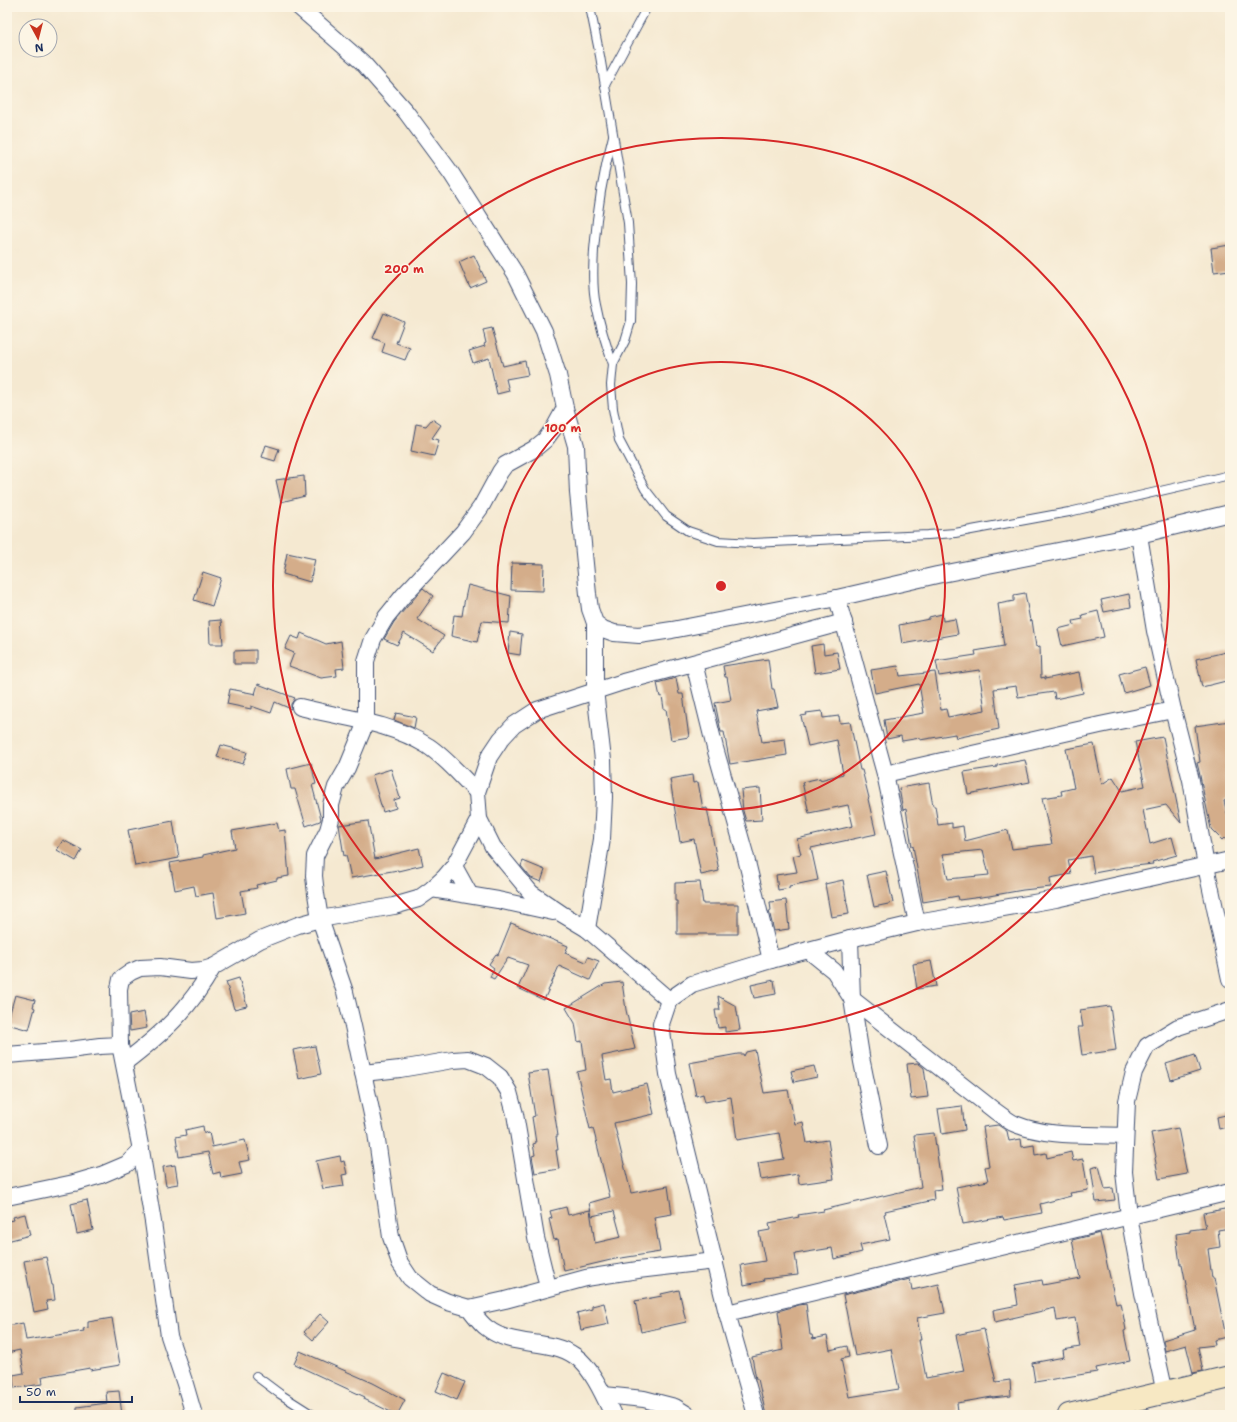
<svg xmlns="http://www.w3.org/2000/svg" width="1237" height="1422" font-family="'Shantell Sans',sans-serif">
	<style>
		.building { fill: #d4ad8a; fill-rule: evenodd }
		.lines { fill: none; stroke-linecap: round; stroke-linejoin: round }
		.lane-casing { stroke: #3c4b6f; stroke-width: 10 }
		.street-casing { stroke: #3c4b6f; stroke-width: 18 }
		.secondary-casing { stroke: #3c4b6f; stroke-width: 24 }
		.lane { stroke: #fff; stroke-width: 8 }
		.street { stroke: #fff; stroke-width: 16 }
		.secondary { stroke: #f7e8c3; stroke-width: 22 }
		.ring { fill: none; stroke: #d62828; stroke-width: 2 }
		.centre { fill: #d62828; stroke: #fcf5e5; stroke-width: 2 }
		.ring-label { font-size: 12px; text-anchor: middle; font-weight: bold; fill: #d62828; stroke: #fcf5e5; stroke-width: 3; stroke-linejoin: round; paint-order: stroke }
	</style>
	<rect width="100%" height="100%" fill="#fcf5e5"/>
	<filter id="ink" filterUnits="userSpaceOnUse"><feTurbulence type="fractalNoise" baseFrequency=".025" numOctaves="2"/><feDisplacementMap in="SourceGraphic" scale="8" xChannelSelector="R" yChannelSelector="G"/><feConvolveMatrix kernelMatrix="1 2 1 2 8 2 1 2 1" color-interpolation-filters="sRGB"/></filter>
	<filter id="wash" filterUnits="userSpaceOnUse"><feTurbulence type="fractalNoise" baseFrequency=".012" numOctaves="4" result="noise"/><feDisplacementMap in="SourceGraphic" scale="16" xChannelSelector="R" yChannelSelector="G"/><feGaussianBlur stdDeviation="0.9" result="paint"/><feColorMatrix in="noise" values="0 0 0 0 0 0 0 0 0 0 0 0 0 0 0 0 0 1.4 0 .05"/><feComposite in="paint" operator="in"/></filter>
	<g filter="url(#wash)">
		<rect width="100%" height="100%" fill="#f5e9d1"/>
		<g id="blocks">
			<g class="building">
				<path d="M1230,245V270L1214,272L1211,248Z"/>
				<path d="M474,255L486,281L470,288L459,262Z"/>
				<path d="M384,313L404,322L396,343L410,348L405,360L382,352L385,343L373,338Z"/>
				<path d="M492,328L503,366L525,361L528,375L506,379L509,391L497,394L489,358L473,363L469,351L485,346L484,344L486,343L483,330Z"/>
				<path d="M432,419L441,425L432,438L439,440L434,456L411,451L416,424L426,426Z"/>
				<path d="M266,445L279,449L275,461L262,457Z"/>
				<path d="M304,476L305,496L281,502L276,480Z"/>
				<path d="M287,553L315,559L310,582L283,574Z"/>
				<path d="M512,563L544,564L543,591L511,590Z"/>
				<path d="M203,572L221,578L212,606L194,600Z"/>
				<path d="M468,585L511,596L509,623L482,621L477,642L451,636L454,615L462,616L464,603Z"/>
				<path d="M423,588L433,596L417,619L444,636L433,651L404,633L397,645L384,639L394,622Z"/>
				<path d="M1025,593L1030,621L1032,620L1036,647L1040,646L1041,678L1045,677V679L1079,672L1083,693L1055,699L1054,692L1018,697L1016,686L994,689L999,729L956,738L955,734L920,740V738L902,741L901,736L887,739L884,720L924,713L919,684L875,693L871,670L898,666L900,676L935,672L941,710L946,709L948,717L985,710L979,670L939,676L936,661L976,655L975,651L1004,646L998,604L1014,601V595Z"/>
				<path d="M1129,594L1131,607L1104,612L1101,600Z"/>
				<path d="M1098,611L1104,637L1062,646L1058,629L1074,625L1073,621L1083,619L1082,615Z"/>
				<path d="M942,614L943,621L955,619L958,634L902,644L899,625L929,619V617Z"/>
				<path d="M221,620L223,644H210L209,621Z"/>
				<path d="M510,632L522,634L520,655L508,653Z"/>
				<path d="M301,633L326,644L341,641L344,668L336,669L337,676L321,678L289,666L294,653L285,649L291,636L299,639Z"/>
				<path d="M823,644L824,654L837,652L840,669L815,673L811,646Z"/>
				<path d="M256,650V664H234V651Z"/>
				<path d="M1230,651V680L1202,687L1196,659Z"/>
				<path d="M768,659L772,689H774L778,707L756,711L762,742L785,739L787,755L730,764L724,732H721L715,703L731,700L727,677H725L723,666Z"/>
				<path d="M1145,667L1150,685L1124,693L1119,674Z"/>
				<path d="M676,678L679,694H683L689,737L671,740L666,709H664L662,696L660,697L657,683Z"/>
				<path d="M258,684L295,698L291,704V709L275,702L271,713L251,706V709L227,704L230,689L256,694H255Z"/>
				<path d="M822,711L823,718L839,716L840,723L850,722L860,770H862L869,798L868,799L876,834L811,848L818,880L789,886L790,888L778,890L776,875L797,872L793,856L801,854L797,839L853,826L848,805L809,813L802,782L820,778V780L843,774L837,740L808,746L801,716L807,715L806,713Z"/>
				<path d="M396,713L416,717L414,728L394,720Z"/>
				<path d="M1230,721V799L1224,801L1230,825V843L1224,838L1222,840L1211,829L1199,771L1197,763L1200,762L1195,726Z"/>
				<path d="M1163,737L1181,823L1166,805L1143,810L1150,844L1172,837L1177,855L1152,862L1153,864L1126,867L1094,873L1091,856L1068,860L1071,874L1050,878L1051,887L1023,890L989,896L959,900L958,896L923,902L913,846L912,847L906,809L903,810L899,788L929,783L933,806H935L938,825L952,823V828L963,826L965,841L1008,830L1012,849L1052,844L1042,798L1062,795L1061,791L1074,788L1066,749L1094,744L1102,784L1113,777L1122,791L1145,786L1135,742ZM983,850L989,875L948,879L943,854Z"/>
				<path d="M221,745L247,752L243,764L217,757Z"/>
				<path d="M1025,760L1030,782L968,794L964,772L997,767V765Z"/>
				<path d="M311,763L316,784L312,785L321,819L320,821L306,826L295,789H291L287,769Z"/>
				<path d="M391,769L400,798L394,800L396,808L383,812L372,775Z"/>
				<path d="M692,775L693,783L698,782L703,809L707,808L719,871L701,875L694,839L680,842L670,779Z"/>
				<path d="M760,788L762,820L746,821L743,811L741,790Z"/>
				<path d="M173,821L179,858L135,866L128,830Z"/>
				<path d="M368,821L375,859L419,848L423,865L398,871V870L351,878L346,855L344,856L339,825Z"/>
				<path d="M277,823L279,831L285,830L289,876L277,878V880L256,885L257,888L241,891L245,913L217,918L213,893L196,896L194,886L175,890L170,863L203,857V855L235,848L232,831Z"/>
				<path d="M63,840L82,850L76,861L57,850Z"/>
				<path d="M523,861L545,870L541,882L531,878L521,866Z"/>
				<path d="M886,871L893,903L874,907L867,875Z"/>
				<path d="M843,880L849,914L831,917L825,884Z"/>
				<path d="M700,882L703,904H738V934H677V901H675V883Z"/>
				<path d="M786,900L789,929L774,931L769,911H771L770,902Z"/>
				<path d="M511,923L568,946L565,953L586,962L588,957L599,961L590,980L559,966L544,1000L518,988L528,965L508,958L494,979L490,977L494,968L489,964L496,954L498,955Z"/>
				<path d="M931,961L936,986L917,989L913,964Z"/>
				<path d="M239,978L247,1006L234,1009L226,982Z"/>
				<path d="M774,980L776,994L754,998L751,985Z"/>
				<path d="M622,982L626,1010L635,1049L602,1056L606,1080L611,1079L613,1092L647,1084L654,1114L614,1123L631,1193L668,1186L672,1214L654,1217L660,1252L615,1259L564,1271L558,1239L554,1240L549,1219L552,1218L550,1211L566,1207L568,1215L590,1210L595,1243L621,1237L614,1211L592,1216L589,1203L610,1197L593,1128L590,1129L577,1072L586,1070L582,1041L578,1042L575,1023L566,1008L605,984Z"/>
				<path d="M15,995L35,1000L33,1007L35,1008L29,1030L7,1024Z"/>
				<path d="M718,996L736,1006L740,1030L725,1032V1027L718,1028L715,1010H720Z"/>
				<path d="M1110,1006L1116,1050L1082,1055L1078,1027H1083L1080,1010Z"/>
				<path d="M144,1012L147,1028L130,1031L129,1015Z"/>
				<path d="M315,1046L321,1074L299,1079L293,1050Z"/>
				<path d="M755,1050L764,1093L788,1090L795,1124L803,1122L807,1143L828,1140L834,1179L799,1184L798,1174L761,1180L758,1163L784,1159L779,1133L737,1140L731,1097L705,1102L703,1094L696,1096L689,1063L738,1054H743L744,1056L746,1052Z"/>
				<path d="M1195,1055L1200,1071L1171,1080L1166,1064Z"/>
				<path d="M918,1063L924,1068L928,1097L911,1099L907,1064Z"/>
				<path d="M814,1066L817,1077L794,1082L791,1071Z"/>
				<path d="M548,1070L558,1136H556L558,1150H556L559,1169L535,1173L532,1156L535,1155L533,1144L536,1143L532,1117L535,1116L528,1073Z"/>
				<path d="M962,1106L965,1130L942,1134L938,1109Z"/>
				<path d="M1230,1114V1126L1219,1129L1217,1117Z"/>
				<path d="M998,1125L1007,1131L1009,1141L1021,1139L1022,1147L1034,1145L1035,1155L1046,1153L1047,1158L1071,1152L1073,1161L1083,1159L1088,1190L1070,1193L1071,1196L1040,1204L1042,1213L1004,1220L1003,1217L963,1224L956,1187L988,1181L985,1167L989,1166L983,1127Z"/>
				<path d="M203,1126L204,1133L209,1132L212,1147L245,1140L250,1160L239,1162L242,1174L221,1178L220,1172L213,1174L208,1152L179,1157L176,1137L186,1135L185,1130Z"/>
				<path d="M1178,1128L1187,1174L1159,1179L1155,1158L1156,1157L1151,1133Z"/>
				<path d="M934,1133L942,1189L933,1190L934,1200L885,1211L886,1213L884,1214L890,1239L860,1245L862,1252L834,1259L832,1248L795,1254L798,1275L763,1279L764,1281L744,1285L741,1265L765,1261L759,1232L770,1230L769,1223L799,1217L798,1215L824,1211L823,1210L921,1187L914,1135Z"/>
				<path d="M340,1156L341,1162L344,1161L347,1174L342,1175L344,1186L323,1189L316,1161Z"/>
				<path d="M175,1165L178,1184L166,1186L163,1167Z"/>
				<path d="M1099,1166L1105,1189L1113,1188L1115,1200L1096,1202L1091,1168Z"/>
				<path d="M87,1200L93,1230L77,1234L71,1204Z"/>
				<path d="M1230,1208V1228L1218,1230L1220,1247L1208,1249L1212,1278H1214L1226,1337L1214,1340L1215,1345L1198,1347L1203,1371L1193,1373L1186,1345L1165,1351L1163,1340L1195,1330L1182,1264H1180L1176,1234L1190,1232V1230L1206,1228L1203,1213Z"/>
				<path d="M25,1214L30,1235L7,1241V1221L14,1220L13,1217Z"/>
				<path d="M1100,1233L1116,1304L1121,1303L1126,1330L1124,1331L1125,1337L1130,1361L1096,1368L1097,1372L1035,1382L1032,1363L1064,1357L1063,1350L1080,1347L1075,1318L1057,1321L1055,1308L995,1322L993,1310L1018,1305L1015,1285L1042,1280L1043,1285L1080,1278L1072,1240Z"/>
				<path d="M46,1257L52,1285H53L55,1300L46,1301L48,1309L34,1312L24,1261Z"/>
				<path d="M910,1279L912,1290L939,1284L945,1313L917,1318L921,1340H919L926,1378L964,1371L956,1335L984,1329L996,1382L1010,1380L1011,1396L992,1398V1397L957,1403L958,1411L939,1415H766L758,1379H756L752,1357L783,1350L778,1311L799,1305L806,1304L810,1335H812L813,1339L827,1336L830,1350L847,1346L849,1357L841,1359L849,1397L899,1389L891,1349L855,1356L843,1295Z"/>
				<path d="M679,1290L686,1322L641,1332L635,1301L662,1296L661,1294Z"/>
				<path d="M604,1303L609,1324L581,1330L577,1313L592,1309V1306Z"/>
				<path d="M320,1314L329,1322L313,1340L304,1332Z"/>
				<path d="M112,1318L120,1365L90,1370V1368L44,1376L42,1377L43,1384L14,1388L13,1375L24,1373L20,1350L7,1353V1326L23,1323L26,1340L84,1331L83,1329L88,1328V1322Z"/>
				<path d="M300,1351L373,1383L405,1400L397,1415L364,1399L365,1397L294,1364Z"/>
				<path d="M444,1373L465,1382L457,1400L436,1391Z"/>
				<path d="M119,1391L122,1415H77V1407L107,1403L106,1392Z"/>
			</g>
		</g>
	</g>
	<g filter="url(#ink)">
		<use href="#blocks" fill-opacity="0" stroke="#3c4b6f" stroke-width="1"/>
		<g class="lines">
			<g class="lane-casing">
				<g id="lane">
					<path d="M590,7L600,56L628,223L632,284L631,321L625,341L613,364L611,385L613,409L619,440L645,489L666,516L688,531L718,541L753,543L928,535L955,533L1069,512L1230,475"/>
					<path d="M605,85L647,7"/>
					<path d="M613,136C603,173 597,211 594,250C593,268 592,288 596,305C600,326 606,345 613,364"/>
					<path d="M256,1376L280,1394L313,1415"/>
				</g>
			</g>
			<g class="street-casing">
				<g id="street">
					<path d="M299,7L362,62L406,112L451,173L515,273L544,331L558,375L565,408L576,446L578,493L588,594L590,609L595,623L603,629L614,633L639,635L672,630L837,598L937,575L1139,535L1230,513"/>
					<path d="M565,408L554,428L545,440L534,449L505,465L500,472L481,507L463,532L403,596L386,617L373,639L366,661V722L347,768L336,787L331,805V819L328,830L315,856L314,876L316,894L320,919L345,992L353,1026L376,1133L391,1237L400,1263L410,1278L430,1294L448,1302L469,1308L505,1300L586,1278L638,1270L715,1261"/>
					<path d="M1139,535L1155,631L1173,710L1191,780L1206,866L1230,979"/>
					<path d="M837,598L885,774L917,923"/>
					<path d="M694,663L715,748L745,854L771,960"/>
					<path d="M300,707C343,718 390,722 428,746C446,758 462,777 477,792"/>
					<path d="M885,774L1100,725L1173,710"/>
					<path d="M454,866L470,895"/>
					<path d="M432,889L498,900L553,912"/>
					<path d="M587,929L602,839L604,797L603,760L595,690V623"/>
					<path d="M850,939L852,999L862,1062L879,1146"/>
					<path d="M808,950L834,971L852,999L995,1111C1001,1115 1008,1121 1015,1124C1049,1138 1089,1134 1125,1136"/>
					<path d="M669,1000L587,929L562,914L531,893L493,847L479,819L477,792L489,757L501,739L514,725L537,710L623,682L844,622"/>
					<path d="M7,1055L69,1050L100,1046L120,1045"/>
					<path d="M124,1063C163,1033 189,1010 213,967"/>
					<path d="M363,1073L400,1069L453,1060L468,1059L486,1066L500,1077L509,1092L515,1114L536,1238L548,1287"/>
					<path d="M7,1197L74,1183L101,1175L127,1164L141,1150"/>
					<path d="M469,1308C474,1314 480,1323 487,1328C512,1348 549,1338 575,1356C591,1366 605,1398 613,1415"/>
					<path d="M727,1313L1230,1192"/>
					<path d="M1165,1393L1143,1293L1129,1216L1124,1172L1127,1101L1134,1072L1147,1046L1178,1027L1230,1010"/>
					<path d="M604,1395L644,1399L675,1407L688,1415"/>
					<path d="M194,1415L185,1384L169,1336L153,1222L141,1150L120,1045L119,989L121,979L131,972L140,968L160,967L191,971L203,970L213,967L260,940L298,925L320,919L394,906L418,899L432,889L444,878L454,866L479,819"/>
					<path d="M756,1415L727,1313L668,1074L661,1024L669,1000L692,984L771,960L850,939L917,923L1056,899L1230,860"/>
				</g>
			</g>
			<g class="secondary-casing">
				<path id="secondary" d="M1069,1415L1230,1377"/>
			</g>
			<use href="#lane" class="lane"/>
			<use href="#street" class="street"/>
			<use href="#secondary" class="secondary"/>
		</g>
	</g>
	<g class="ring">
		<circle cx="721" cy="586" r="224"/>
		<circle cx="721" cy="586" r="448"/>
	</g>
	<circle cx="721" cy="586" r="6" class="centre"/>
	<g class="ring-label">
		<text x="404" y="273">200 m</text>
		<text x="563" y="432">100 m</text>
	</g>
	<rect width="1237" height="1422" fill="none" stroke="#fcf5e5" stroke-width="24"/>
	<g transform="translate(38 38) rotate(173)"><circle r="19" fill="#fcf5e5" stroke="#a2a6af"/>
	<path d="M0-3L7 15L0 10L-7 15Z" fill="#c8321e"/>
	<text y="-6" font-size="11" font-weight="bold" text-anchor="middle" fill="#1b2f5e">N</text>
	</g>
	<path d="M20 1396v6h112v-6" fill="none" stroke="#1b2f5e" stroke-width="2"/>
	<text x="26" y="1396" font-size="12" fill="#1b2f5e" stroke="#fcf5e5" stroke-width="3" paint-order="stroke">50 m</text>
</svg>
